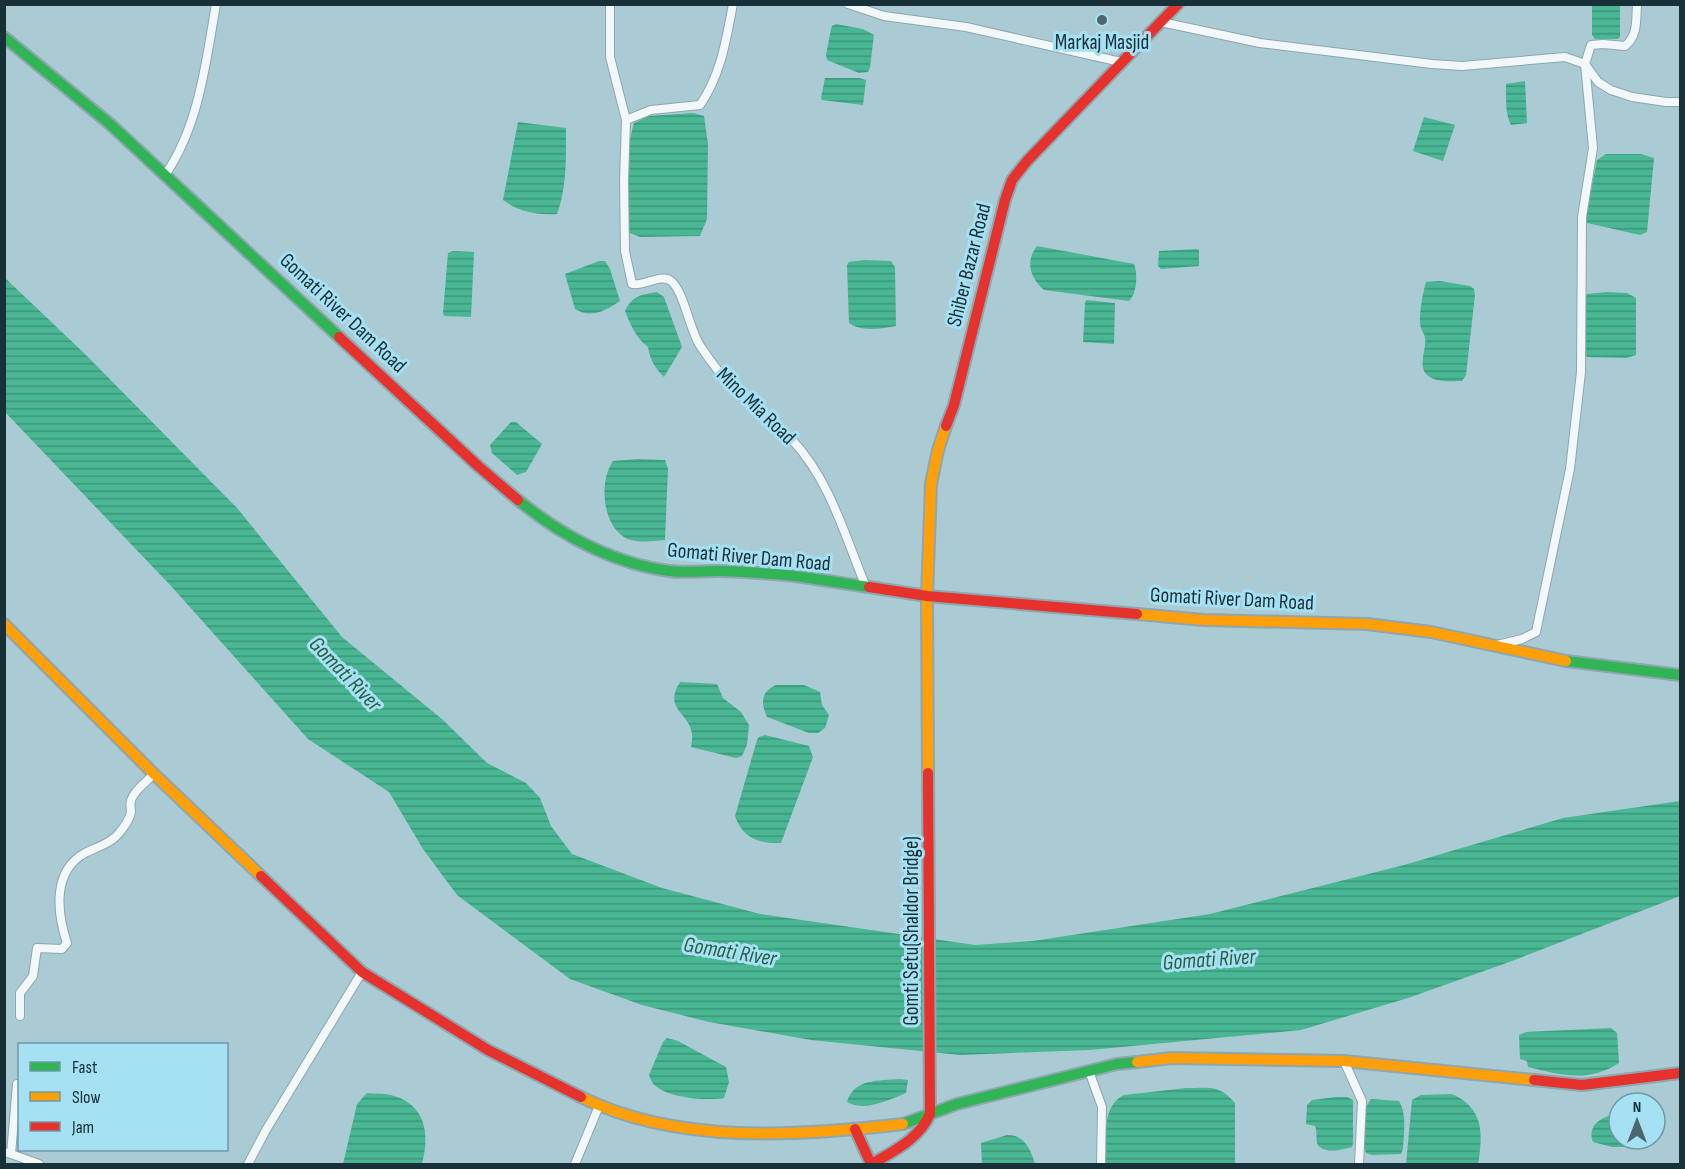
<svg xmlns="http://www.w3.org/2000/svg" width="1685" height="1169" font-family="'Sofia Sans Condensed',sans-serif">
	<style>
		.water { fill: url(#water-rules) }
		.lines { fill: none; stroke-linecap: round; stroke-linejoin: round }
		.street-casing { stroke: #8ea6af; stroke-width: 10 }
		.fast-casing { stroke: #8ea6af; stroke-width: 14 }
		.slow-casing { stroke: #8ea6af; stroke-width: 14 }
		.jam-casing { stroke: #8ea6af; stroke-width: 14 }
		.street { stroke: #f2f7f9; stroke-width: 8 }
		.fast { stroke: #30b455; stroke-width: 10 }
		.slow { stroke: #ff9f0a; stroke-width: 10 }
		.jam { stroke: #e5322d; stroke-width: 10 }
		.poi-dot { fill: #4b666e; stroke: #a5e0f3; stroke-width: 2 }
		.labels { text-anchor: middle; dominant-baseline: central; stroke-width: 6; stroke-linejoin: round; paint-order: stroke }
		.poi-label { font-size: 21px; fill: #183037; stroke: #a5e0f3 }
		.street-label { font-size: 21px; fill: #183037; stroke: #a5e0f3 }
		.water-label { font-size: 22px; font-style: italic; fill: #2b5e45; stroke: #a5e0f3 }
	</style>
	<defs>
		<pattern id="water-rules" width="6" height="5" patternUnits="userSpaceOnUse" patternTransform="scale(1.5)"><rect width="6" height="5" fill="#49b793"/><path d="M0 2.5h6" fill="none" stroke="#3c9579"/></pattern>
	</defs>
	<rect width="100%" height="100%" fill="#aacad4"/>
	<g class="water">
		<path d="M1592,5H1620V37L1618,39H1595L1592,35Z"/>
		<path d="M836,24L863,29L874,35L870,67L868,72L859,73L827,60L826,55L831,29L832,26Z"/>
		<path d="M825,78H859L866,80L863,105L822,100L821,98Z"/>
		<path d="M1525,81L1527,123L1511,125C1505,114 1506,97 1506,84Z"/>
		<path d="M693,113L704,116L708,144L707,219L700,236L640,237L627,232C626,196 624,157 634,123L649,116Z"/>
		<path d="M1424,117L1455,125L1443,161L1413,151Z"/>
		<path d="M518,122L566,128C566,157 567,187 557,214C537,215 519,212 503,200Z"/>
		<path d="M1606,154H1641L1654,158L1647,232L1640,235L1587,223L1586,216L1597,160Z"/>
		<path d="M1037,246L1134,264C1138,274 1137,293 1129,301L1044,290C1030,278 1025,261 1037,246Z"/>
		<path d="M1197,249L1199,250V266L1161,269L1158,266L1159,251Z"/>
		<path d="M453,251L474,252L471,317L444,316L443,313L448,253Z"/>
		<path d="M864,260L891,261L895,267L896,326C882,329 861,332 849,323L847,265L849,262Z"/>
		<path d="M599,261H605L610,269L620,301C605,311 591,319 575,309L565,274Z"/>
		<path d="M4,277L86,355L237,508L342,637L443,720L487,763L526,783L540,798L551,826L572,854L662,888L760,914L975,945L1033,941L1210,914L1404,865L1563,818L1680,801V896L1512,961L1408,998L1301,1030L1090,1050L960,1055L811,1040L709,1022L642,1005L570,979L457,895L423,849L389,792L308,739L171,586L5,412Z"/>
		<path d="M1440,281L1470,286L1474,289L1475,295L1466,375L1462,381C1452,381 1434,383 1426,374C1418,364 1427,348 1425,337C1424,334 1422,331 1421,328C1418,318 1423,292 1426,282Z"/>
		<path d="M657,292L664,297L682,347L664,377C655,368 650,360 648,347C636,338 631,326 625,311C633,295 641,295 657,292Z"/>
		<path d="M1607,292L1627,293L1636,298V355L1626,358L1587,357L1585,353V298L1587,294Z"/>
		<path d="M1086,300L1115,303L1114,344L1083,342L1085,303Z"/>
		<path d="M511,422H516L542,444L526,472L517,475L492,453L490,445Z"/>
		<path d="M638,459L665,460L668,469L665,540C653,541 635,544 624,537C602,523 599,481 613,461Z"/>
		<path d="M680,682L717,684L723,698L741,712L749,725L747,745L742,756L736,758L691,747C700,713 660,714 680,682Z"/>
		<path d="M776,685H804L820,692L822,705L829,715L825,728L818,733H809L767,717C761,704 760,692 776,685Z"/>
		<path d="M765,735L809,746L813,757L781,843C760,844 742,838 735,816L757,740L759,737Z"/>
		<path d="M1611,1028L1617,1033L1619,1063C1588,1083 1561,1075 1528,1067L1527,1061L1520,1059L1519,1035L1526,1032Z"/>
		<path d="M667,1038L678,1041L726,1067L729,1082L724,1098C707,1101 671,1098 657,1087C652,1084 651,1080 649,1075L663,1042Z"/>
		<path d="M900,1079L908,1080L906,1093C889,1100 865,1112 847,1102C854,1078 879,1081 900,1079Z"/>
		<path d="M1186,1088C1209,1088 1219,1084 1235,1103V1164H1105C1106,1142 1101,1105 1124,1095Z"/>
		<path d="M367,1093C375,1094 384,1093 391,1095C426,1104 430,1134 422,1164H343L357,1104Z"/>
		<path d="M1452,1094C1484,1108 1483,1134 1478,1164H1406L1412,1100L1421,1095Z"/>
		<path d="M1336,1097H1347L1353,1100V1143L1352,1147C1343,1150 1324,1154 1318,1145C1315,1141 1318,1132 1315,1126L1306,1124L1307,1105L1312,1100Z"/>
		<path d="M1371,1099L1399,1101C1407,1114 1404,1133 1403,1149L1401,1154L1372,1155L1366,1153L1364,1147L1366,1107Z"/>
		<path d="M1619,1113V1139H1641V1143L1638,1147H1612L1593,1142C1586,1123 1605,1116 1619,1113Z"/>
		<path d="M1007,1135C1024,1134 1031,1150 1035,1164H982L981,1143Z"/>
	</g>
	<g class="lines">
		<g class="street-casing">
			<g id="street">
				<path d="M610,4V57L626,120L624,181L625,251L632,284C643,287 661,273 671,281C684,291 690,332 701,347C711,362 722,377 735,390C753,408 776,422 793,441C830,480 846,539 866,587"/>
				<path d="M848,4L884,16L966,27L1121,62"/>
				<path d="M1161,22L1260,43L1432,64L1462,66L1565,57L1585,64L1598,82L1611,90L1632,97L1666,102H1680"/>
				<path d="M626,120L651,110L700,105C721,75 726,40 733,4"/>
				<path d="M165,175C199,126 206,62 216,4"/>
				<path d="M1497,645L1522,639L1536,632L1570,469L1581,372L1582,217L1593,148L1585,64L1591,45L1603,44L1625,46C1638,36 1636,20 1637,4"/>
				<path d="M20,1016V993L33,976L37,948L62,949L67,943C57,913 52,871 85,853C97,847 112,843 120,832C124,827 130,818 131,812C131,807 129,803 132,798C136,789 147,781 154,774"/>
				<path d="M1344,1061L1362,1101L1359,1164"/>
				<path d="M1089,1071L1102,1107L1101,1164"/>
				<path d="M4,1152L11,1154L17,1084"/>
				<path d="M11,1154L39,1164"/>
				<path d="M248,1164L266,1130L362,972"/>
				<path d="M575,1164L599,1106"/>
			</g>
		</g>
		<g class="fast-casing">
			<g id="fast">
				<path d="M4,37L110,124L339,337"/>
				<path d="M518,500C562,536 611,563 669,571C685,573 703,571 719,571C737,571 756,573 774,574C805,576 837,583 869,587"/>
				<path d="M1566,661L1680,675"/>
				<path d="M903,1124L957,1104L1117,1064L1137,1062"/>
			</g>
		</g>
		<g class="slow-casing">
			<g id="slow">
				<path d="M1137,614L1204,620L1367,624L1431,632L1566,661"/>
				<path d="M4,624L154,774L261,876"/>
				<path d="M928,773L927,596L931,484L938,450L946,426"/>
				<path d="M1137,1062L1172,1058L1344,1061L1534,1080"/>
				<path d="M581,1097C677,1145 800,1136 903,1124"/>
			</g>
		</g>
		<g class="jam-casing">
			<g id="jam">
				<path d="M339,337L478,466L518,500"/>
				<path d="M946,426L954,405L1005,200L1012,180L1027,161L1178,4"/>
				<path d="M869,587L927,596L1137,614"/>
				<path d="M261,876L362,972L488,1050L581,1097"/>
				<path d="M1534,1080L1582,1085L1680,1073"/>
				<path d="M855,1129L871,1164"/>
				<path d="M872,1164C895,1150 919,1139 930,1114L928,773"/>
			</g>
		</g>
		<use href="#street" class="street"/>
		<use href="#fast" class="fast"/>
		<use href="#slow" class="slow"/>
		<use href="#jam" class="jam"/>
	</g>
	<circle class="poi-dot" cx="1102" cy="20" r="6"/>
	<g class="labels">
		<g class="poi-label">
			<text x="1102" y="42">Markaj Masjid</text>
		</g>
		<g class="street-label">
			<text transform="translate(969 265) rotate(-76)">Shiber Bazar Road</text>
			<text transform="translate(343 313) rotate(43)">Gomati River Dam Road</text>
			<text transform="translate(756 406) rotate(44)">Mino Mia Road</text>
			<text transform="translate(749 557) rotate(5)">Gomati River Dam Road</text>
			<text transform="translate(1232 599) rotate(3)">Gomati River Dam Road</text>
			<text transform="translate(911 931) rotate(-90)">Gomti Setu(Shaldor Bridge)</text>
		</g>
		<g class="water-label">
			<text transform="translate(345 674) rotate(46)">Gomati River</text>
			<text transform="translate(730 952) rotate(9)">Gomati River</text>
			<text transform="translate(1209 960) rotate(-4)">Gomati River</text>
		</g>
	</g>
	<rect width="1685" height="1169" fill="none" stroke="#183037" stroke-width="12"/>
	<rect x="18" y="1043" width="210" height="108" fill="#a5e0f3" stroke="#6d9aa8" stroke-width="1.5"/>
	<rect x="30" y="1062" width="30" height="9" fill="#30b455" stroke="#6d9aa8" stroke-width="1.5"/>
	<text x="72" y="1073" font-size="18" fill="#183037">Fast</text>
	<rect x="30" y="1092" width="30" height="9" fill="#ff9f0a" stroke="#6d9aa8" stroke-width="1.5"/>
	<text x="72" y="1103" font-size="18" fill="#183037">Slow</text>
	<rect x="30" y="1122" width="30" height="9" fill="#e5322d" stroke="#6d9aa8" stroke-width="1.5"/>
	<text x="72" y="1133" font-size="18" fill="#183037">Jam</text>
	<g transform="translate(1637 1121)"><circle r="28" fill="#a5e0f3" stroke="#6d9aa8" stroke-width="1.5"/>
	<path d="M0-4.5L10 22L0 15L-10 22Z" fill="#4b666e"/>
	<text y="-9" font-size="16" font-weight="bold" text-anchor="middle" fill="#183037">N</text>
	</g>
</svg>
